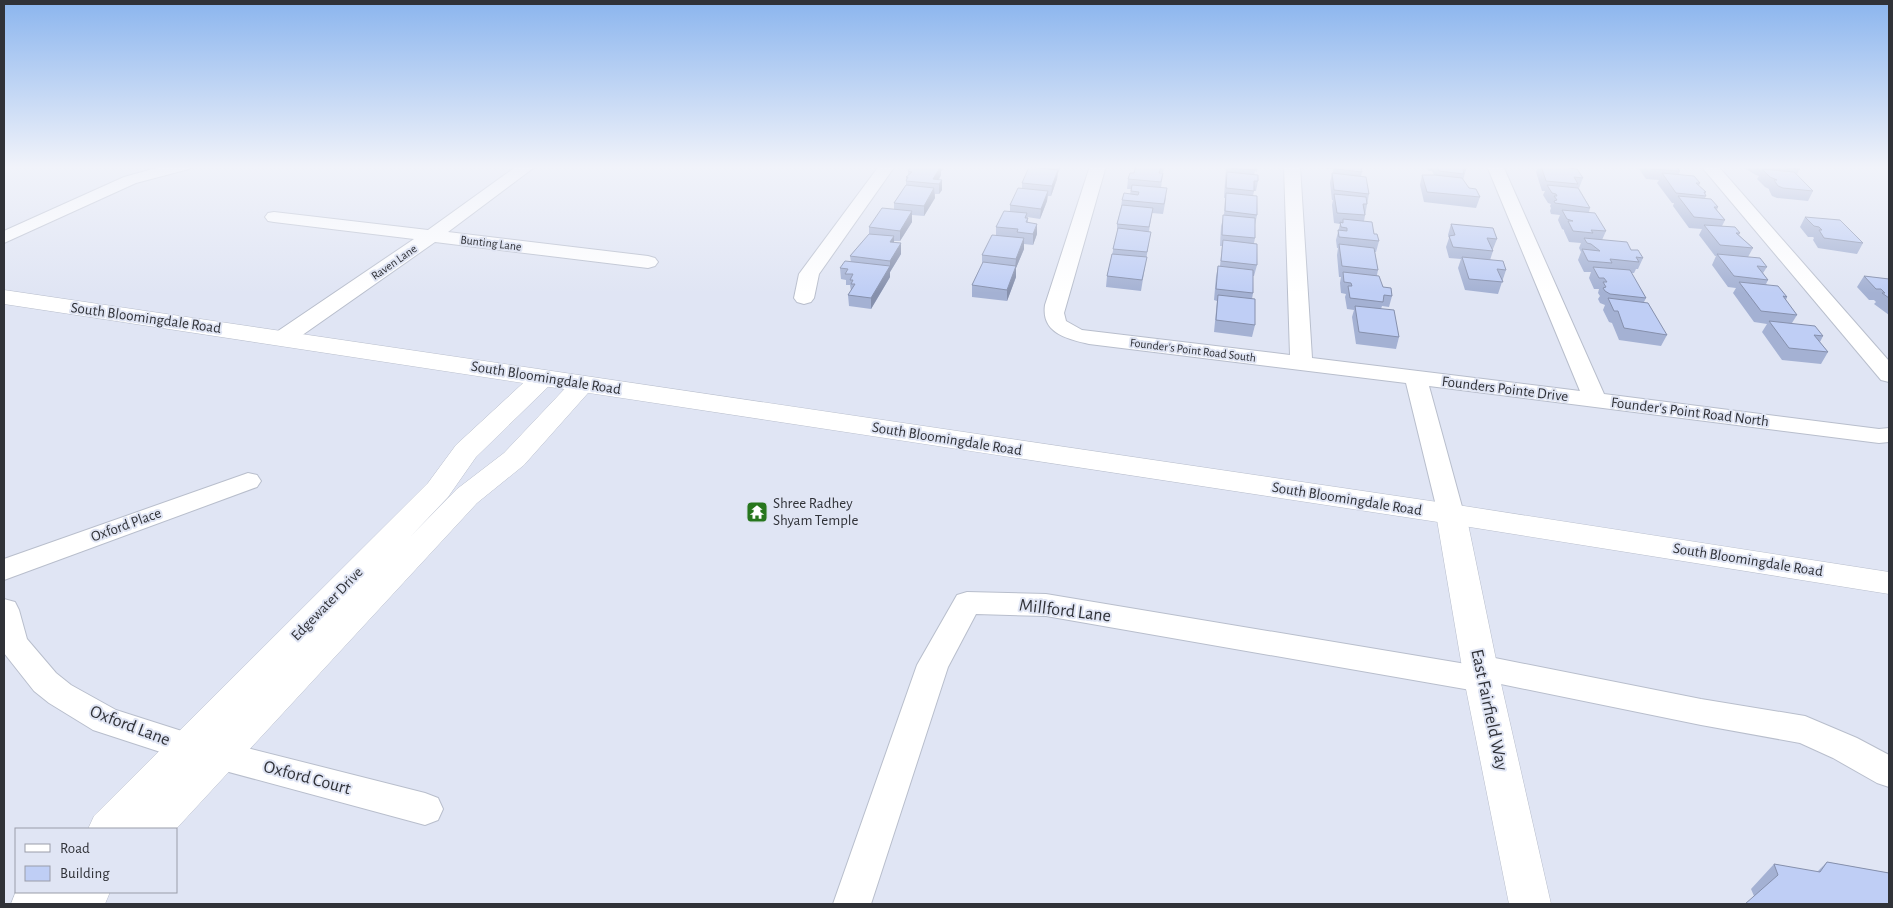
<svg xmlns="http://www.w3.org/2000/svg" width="1893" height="908" font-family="'Alegreya Sans',sans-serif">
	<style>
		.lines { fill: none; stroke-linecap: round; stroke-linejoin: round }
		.minor-casing { stroke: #b8becc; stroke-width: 2 }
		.tertiary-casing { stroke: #b8becc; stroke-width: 1 }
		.secondary-casing { stroke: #b8becc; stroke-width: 1 }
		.minor { fill: #fff; fill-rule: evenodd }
		.tertiary { fill: #fff; fill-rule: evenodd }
		.secondary { fill: #fff; fill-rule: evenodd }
		.wall { fill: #a4b1d3 }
		.shaded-wall { fill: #8690ac }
		.building { fill: #bfcef5; stroke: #8690ac }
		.labels { text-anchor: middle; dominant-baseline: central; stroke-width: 4; stroke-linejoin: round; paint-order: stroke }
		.far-street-label { font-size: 12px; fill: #303238; stroke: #e0e5f4 }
		.street-label { font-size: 15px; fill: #303238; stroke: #e0e5f4 }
		.poi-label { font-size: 15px; fill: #303238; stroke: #e0e5f4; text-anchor: start }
		.near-street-label { font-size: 18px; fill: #303238; stroke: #e0e5f4 }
	</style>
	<rect width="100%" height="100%" fill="#e0e5f4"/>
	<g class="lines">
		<g class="minor-casing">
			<g id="minor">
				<path d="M164,166H191L189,169L136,183L4,243V231L124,177Z"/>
				<path d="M517,166H536L448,232L648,256L655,258L658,262L655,266L648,268L435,242L291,343L283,344L275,343L272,338L275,333L414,239L274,222L268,221L265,217L268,213L274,212L428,230Z"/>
				<path d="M879,166H895L819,274L814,298L811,302L804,304L797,302L794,298L799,274Z"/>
				<path d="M1090,166H1106L1064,313L1066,321L1082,330L1290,355L1284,166H1300L1312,358L1580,391L1487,166H1503L1604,394L1879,429L1889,428V442L1879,443L1429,386L1464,514L1460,520L1451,523L1442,520L1438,514L1406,383L1089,344C1067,339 1041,333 1045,305Z"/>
				<path d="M1701,166H1718L1889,361V382L1881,380Z"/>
				<path d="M248,473L257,475L261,481L257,487L4,580V559Z"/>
				<path d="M967,592L1046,594L1466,664L1469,658L1480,655L1701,699L1805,716L1857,738L1889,755V787L1877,783L1833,758L1800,743L1701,725L1496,683L1493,688L1482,692L1046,616L976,614L948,667L871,904H833L917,665L957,595Z"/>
				<path d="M4,599L15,602L19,610L27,639L56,673L71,685L116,710L188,733L425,793L438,798L443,809L438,820L425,825L188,761L93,730L49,703L34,691L4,653Z"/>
			</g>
		</g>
		<g class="tertiary-casing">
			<g id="tertiary">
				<path d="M543,371L552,373L555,378L552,383L476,457L448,497L410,537L457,489L504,453L574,379L583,376L592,379L596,384L524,465L477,503L176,829H88L94,816L428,483L456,445L534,373Z"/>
				<path d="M1451,504L1461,507L1466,514L1500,679L1551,904H1509L1464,679L1436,514L1441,507Z"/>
				<path d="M16,891V892H110L105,904H11Z"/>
			</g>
		</g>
		<g class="secondary-casing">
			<path id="secondary" d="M4,290L1451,504L1889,572V594L1451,524L4,304Z"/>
		</g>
		<use href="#minor" class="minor"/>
		<use href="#tertiary" class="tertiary"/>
		<use href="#secondary" class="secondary"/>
	</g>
	<g class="wall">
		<path d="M911,166H953V167L945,166L942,171H941V175L939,180L942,190L939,194H935V198L924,216L912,215V222L900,241H894V242L901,254L890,272V277L871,309L849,306L848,295L851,291L850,285H846V280L841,279L840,268L851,262L850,256L869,234V227L894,210V203L906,185V177L908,176V171Z"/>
		<path d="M1031,166H1061L1058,173L1057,179L1051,196H1048L1047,201L1040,219L1027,217L1028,218V223L1037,234L1033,245L1024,244V249L1016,268V277L1007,301L972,297V285L982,264V255L996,235V227L1010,211V205L1022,188V183Z"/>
		<path d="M1135,166H1165L1163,172H1160V173H1163L1161,188L1166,198L1163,214L1152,213L1149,231V242L1141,291L1106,287L1107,276L1117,234V224L1121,207L1122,200L1130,194L1131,189H1127L1128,179L1134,173L1135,169H1134Z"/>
		<path d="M1226,166H1258L1257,172L1255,171L1254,175L1258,181L1256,191H1254L1253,196L1257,215L1255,225V238L1254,243L1257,265L1254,276H1253V293L1252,299L1255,325L1252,337L1214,332L1217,301L1214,300L1216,277L1218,266H1220L1222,246H1220L1221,226L1224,215L1225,198H1224Z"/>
		<path d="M1326,166H1361L1362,172L1361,176L1369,194L1364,221L1379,241L1376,252H1375L1378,270L1377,275L1383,287L1392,296L1389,307L1382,306L1381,309L1399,337L1396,349L1356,344L1352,317L1354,310L1347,309L1345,297L1346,294L1341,293L1340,283L1341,277H1339L1337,255L1338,248H1337L1336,240L1340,224L1334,223L1332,205L1333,200H1332L1330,183L1332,173L1333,174V169H1326Z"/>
		<path d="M1426,166H1465L1464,168L1466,170L1463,180L1469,188L1480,197L1476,208L1424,202L1420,185L1422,175H1434L1432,171H1428Z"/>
		<path d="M1538,166H1567L1569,168L1583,178L1579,188L1590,208L1589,212L1606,231L1602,240L1631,250L1643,258L1638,269H1636L1634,273H1631L1646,298L1644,302L1667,335L1661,346L1619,340L1612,323L1609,322L1603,310L1605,305L1600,303L1598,299L1600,296L1598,293L1599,289H1594L1589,278L1591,272H1584L1578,260L1581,252L1579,248L1581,243L1569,242L1564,231V230L1562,229L1558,220L1560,215L1551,214L1550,211L1551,208L1550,206L1551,204L1548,203L1543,195L1545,191H1542L1536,172Z"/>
		<path d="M1637,166H1680L1679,170L1680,171L1679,174L1700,183L1699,186L1706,192L1705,194L1706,196L1705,198L1718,207L1717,210L1725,220L1722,226L1740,233L1739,235L1753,248L1748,257L1767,267L1763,273L1768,280L1766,284L1787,297L1786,300L1797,315L1792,323L1823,336L1820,342L1828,352L1821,364L1782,360L1762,332L1767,324L1754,322L1733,293L1736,288L1728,287L1712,265L1716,256H1715L1699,235L1702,229L1689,228L1673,206L1674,203H1672L1657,183L1659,180L1646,179Z"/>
		<path d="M1745,166H1797L1800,169L1797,174L1813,191L1808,201L1777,198L1772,196L1769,190V189L1765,187L1757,179L1759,176L1756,175L1744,168Z"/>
		<path d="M1805,217L1863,243L1857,254L1818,248L1813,240L1814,238L1813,237H1808L1800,227Z"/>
		<path d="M1451,224L1497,239L1493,249H1492L1493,251L1490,260L1506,270L1498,294L1465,290L1458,268L1461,259L1449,258L1446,247L1449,238L1448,235Z"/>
		<path d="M1864,276L1889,279V315L1874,304L1876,302L1874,300H1869L1857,287Z"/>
		<path d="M1827,862L1889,873L1754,896L1751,889L1774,864L1817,872Z"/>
	</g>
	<g class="shaded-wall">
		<path d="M941,166V175L936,184L933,179Z"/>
		<path d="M1059,166H1061L1058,173Z"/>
		<path d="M1058,170L1057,179L1051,196L1052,186Z"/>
		<path d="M942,180V190L939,194V184Z"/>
		<path d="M934,188L935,198L924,216V206Z"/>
		<path d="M1048,191L1047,201L1040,219L1041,209Z"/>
		<path d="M912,211V222L900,241V231Z"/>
		<path d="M1037,224V234L1033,245V234Z"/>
		<path d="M894,236V247L890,242Z"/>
		<path d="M1024,238V249L1016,268V277L1007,301V290L1015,269L1016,259Z"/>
		<path d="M901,243V254L890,272V261Z"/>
		<path d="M890,266V277L871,309V298Z"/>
	</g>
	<g class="building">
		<path d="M911,166H941L933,179L942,180L939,184L906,181L908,177H906L912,172L908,171Z"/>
		<path d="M1136,166H1161L1159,173H1163L1161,182L1128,179L1130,173H1134Z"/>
		<path d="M1228,166H1255V170L1228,168Z"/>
		<path d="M1336,166H1361L1362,172L1336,169Z"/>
		<path d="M1437,166H1462L1466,170H1463L1464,174L1439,171Z"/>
		<path d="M1541,166H1567L1569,168L1577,169L1583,178L1574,177L1578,184L1546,181Z"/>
		<path d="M1649,166H1675L1680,171L1651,169Z"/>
		<path d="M1770,166H1797L1800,169Z"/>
		<path d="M1029,167L1058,170L1052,186L1022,183Z"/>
		<path d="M1762,169L1794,172L1813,191L1783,188L1778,186L1774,180H1777L1770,177Z"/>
		<path d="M1227,172L1258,175V181H1254V191L1226,188Z"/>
		<path d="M1332,173L1366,177L1369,194L1334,190Z"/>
		<path d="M1662,173L1694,176L1700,183H1696L1706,192H1704L1706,196L1676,193Z"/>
		<path d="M1422,175H1435L1462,178L1469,188L1476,189L1480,197L1427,192Z"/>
		<path d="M906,185L934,188L924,206L894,203Z"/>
		<path d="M1132,185L1167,188L1164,204L1122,200L1124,193L1138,195L1139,192L1131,191Z"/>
		<path d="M1547,185L1578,188L1590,208L1555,203L1554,201L1557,200L1554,196H1557L1556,194L1552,193Z"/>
		<path d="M1018,188L1048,191L1041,209L1010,205Z"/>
		<path d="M1226,193L1257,196V215L1225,211Z"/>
		<path d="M1334,194L1366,197L1367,204H1363L1365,215L1337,213Z"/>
		<path d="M1678,196L1711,199L1718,207H1714L1725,220L1694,217Z"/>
		<path d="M1122,205L1153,208L1149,227L1117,224Z"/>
		<path d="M882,208L912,211L900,231L869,227Z"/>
		<path d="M1562,210L1595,213L1606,231L1591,230L1593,233L1573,231L1568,221H1573L1567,219Z"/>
		<path d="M1004,211L1027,213L1025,218H1028L1026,222L1037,224L1033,234L1017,232L1018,229L996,227Z"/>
		<path d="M1223,215L1255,218V238L1222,235Z"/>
		<path d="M1805,217L1840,220L1863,243L1824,238L1819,230H1822L1819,227L1814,226Z"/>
		<path d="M1343,219L1372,222L1374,234H1377L1379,241L1339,237L1338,230L1347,231V228L1341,227L1340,222L1343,223Z"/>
		<path d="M1451,224L1493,228L1497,239L1487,238L1493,251L1453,247L1449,236L1455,235Z"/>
		<path d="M1704,225L1735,227L1740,233H1736L1753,248L1720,245Z"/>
		<path d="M1118,228L1151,232L1147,252L1113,249Z"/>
		<path d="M869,234L894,236L890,242L901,243L890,261L850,256Z"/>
		<path d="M992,235L1024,238L1016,259L982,255Z"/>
		<path d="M1584,238L1627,242L1631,250H1638L1643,258L1636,257L1639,262L1610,259L1612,263L1588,261L1582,249L1600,251L1591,244L1587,243Z"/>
		<path d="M1223,240L1257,244V265L1221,261Z"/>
		<path d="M1339,244L1374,248L1378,270L1342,266Z"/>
		<path d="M1112,254L1147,257L1142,280L1107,276Z"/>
		<path d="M1717,254L1760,258L1767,267L1757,266L1768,280L1734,276Z"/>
		<path d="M1462,257L1503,261L1506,270L1497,269L1503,282L1469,279Z"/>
		<path d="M845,261L890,266L871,298L848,295L855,284H851L853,280H850L853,274H845L848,269L840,268Z"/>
		<path d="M983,262L1016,266L1007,290L972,285Z"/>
		<path d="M1218,266L1253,270V293L1216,289Z"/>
		<path d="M1593,267L1630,270L1646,298L1610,294L1605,291L1603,288L1606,287L1603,282H1607L1604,278H1599Z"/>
		<path d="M1343,272L1379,276L1383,287L1391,288L1392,296L1384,295L1383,302L1350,298L1348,286H1352L1351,283L1344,282Z"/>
		<path d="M1864,276L1889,279V298L1882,293H1885L1881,289H1876Z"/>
		<path d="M1739,282L1778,286L1787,297L1783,296L1797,315L1761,311Z"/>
		<path d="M1218,295L1255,299V325L1216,320Z"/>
		<path d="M1608,298L1648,303L1667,335L1624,328L1618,311H1614Z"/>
		<path d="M1355,306L1394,310L1399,337L1359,332Z"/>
		<path d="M1769,321L1815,326L1823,336L1814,335L1828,352L1789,348Z"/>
		<path d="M1827,862L1889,873V904H1745L1778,875L1774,864L1820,872Z"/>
	</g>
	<linearGradient id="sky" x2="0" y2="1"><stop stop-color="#8bb5ee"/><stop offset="0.57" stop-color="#f1f3fa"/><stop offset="1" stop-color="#f1f3fa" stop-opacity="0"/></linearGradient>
	<rect width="1893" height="293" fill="url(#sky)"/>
	<defs>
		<g id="temple-square" transform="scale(1.125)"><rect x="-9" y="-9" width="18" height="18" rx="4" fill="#27761d" stroke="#e0e5f4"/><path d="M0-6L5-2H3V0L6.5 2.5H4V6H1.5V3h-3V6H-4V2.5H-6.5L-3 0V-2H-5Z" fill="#fff"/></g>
	</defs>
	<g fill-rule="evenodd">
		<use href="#temple-square" x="757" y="512"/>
	</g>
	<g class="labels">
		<g class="far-street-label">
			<text transform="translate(491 243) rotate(7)">Bunting Lane</text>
			<text transform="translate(394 262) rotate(-35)">Raven Lane</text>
			<text transform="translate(1193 350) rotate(7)">Founder's Point Road South</text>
		</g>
		<g class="street-label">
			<text transform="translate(146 318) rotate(8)">South Bloomingdale Road</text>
			<text transform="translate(546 378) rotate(9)">South Bloomingdale Road</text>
			<text transform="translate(1505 389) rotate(7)">Founders Pointe Drive</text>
			<text transform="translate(1690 412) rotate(7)">Founder's Point Road North</text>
			<text transform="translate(947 439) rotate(9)">South Bloomingdale Road</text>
			<text transform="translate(1347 499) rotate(9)">South Bloomingdale Road</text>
			<text transform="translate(126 525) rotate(-20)">Oxford Place</text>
			<text transform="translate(1748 560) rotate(9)">South Bloomingdale Road</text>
			<text transform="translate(327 604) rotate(-46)">Edgewater Drive</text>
		</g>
		<g class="poi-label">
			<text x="773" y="503">Shree Radhey<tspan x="773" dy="17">Shyam Temple</tspan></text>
		</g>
		<g class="near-street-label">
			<text transform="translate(1065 611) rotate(7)">Millford Lane</text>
			<text transform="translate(1489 710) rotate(78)">East Fairfield Way</text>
			<text transform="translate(130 726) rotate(21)">Oxford Lane</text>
			<text transform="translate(307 778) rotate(15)">Oxford Court</text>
		</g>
	</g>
	<rect width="1893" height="908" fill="none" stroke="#303238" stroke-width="10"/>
	<rect x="15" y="828" width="162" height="65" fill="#e0e5f4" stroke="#9a9da9"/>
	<rect x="25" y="844" width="25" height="8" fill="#ffffff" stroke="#9a9da9"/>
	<text x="60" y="853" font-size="15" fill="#303238">Road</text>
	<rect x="25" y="866" width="25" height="15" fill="#bfcef5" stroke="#9a9da9"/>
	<text x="60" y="878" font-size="15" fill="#303238">Building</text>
</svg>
